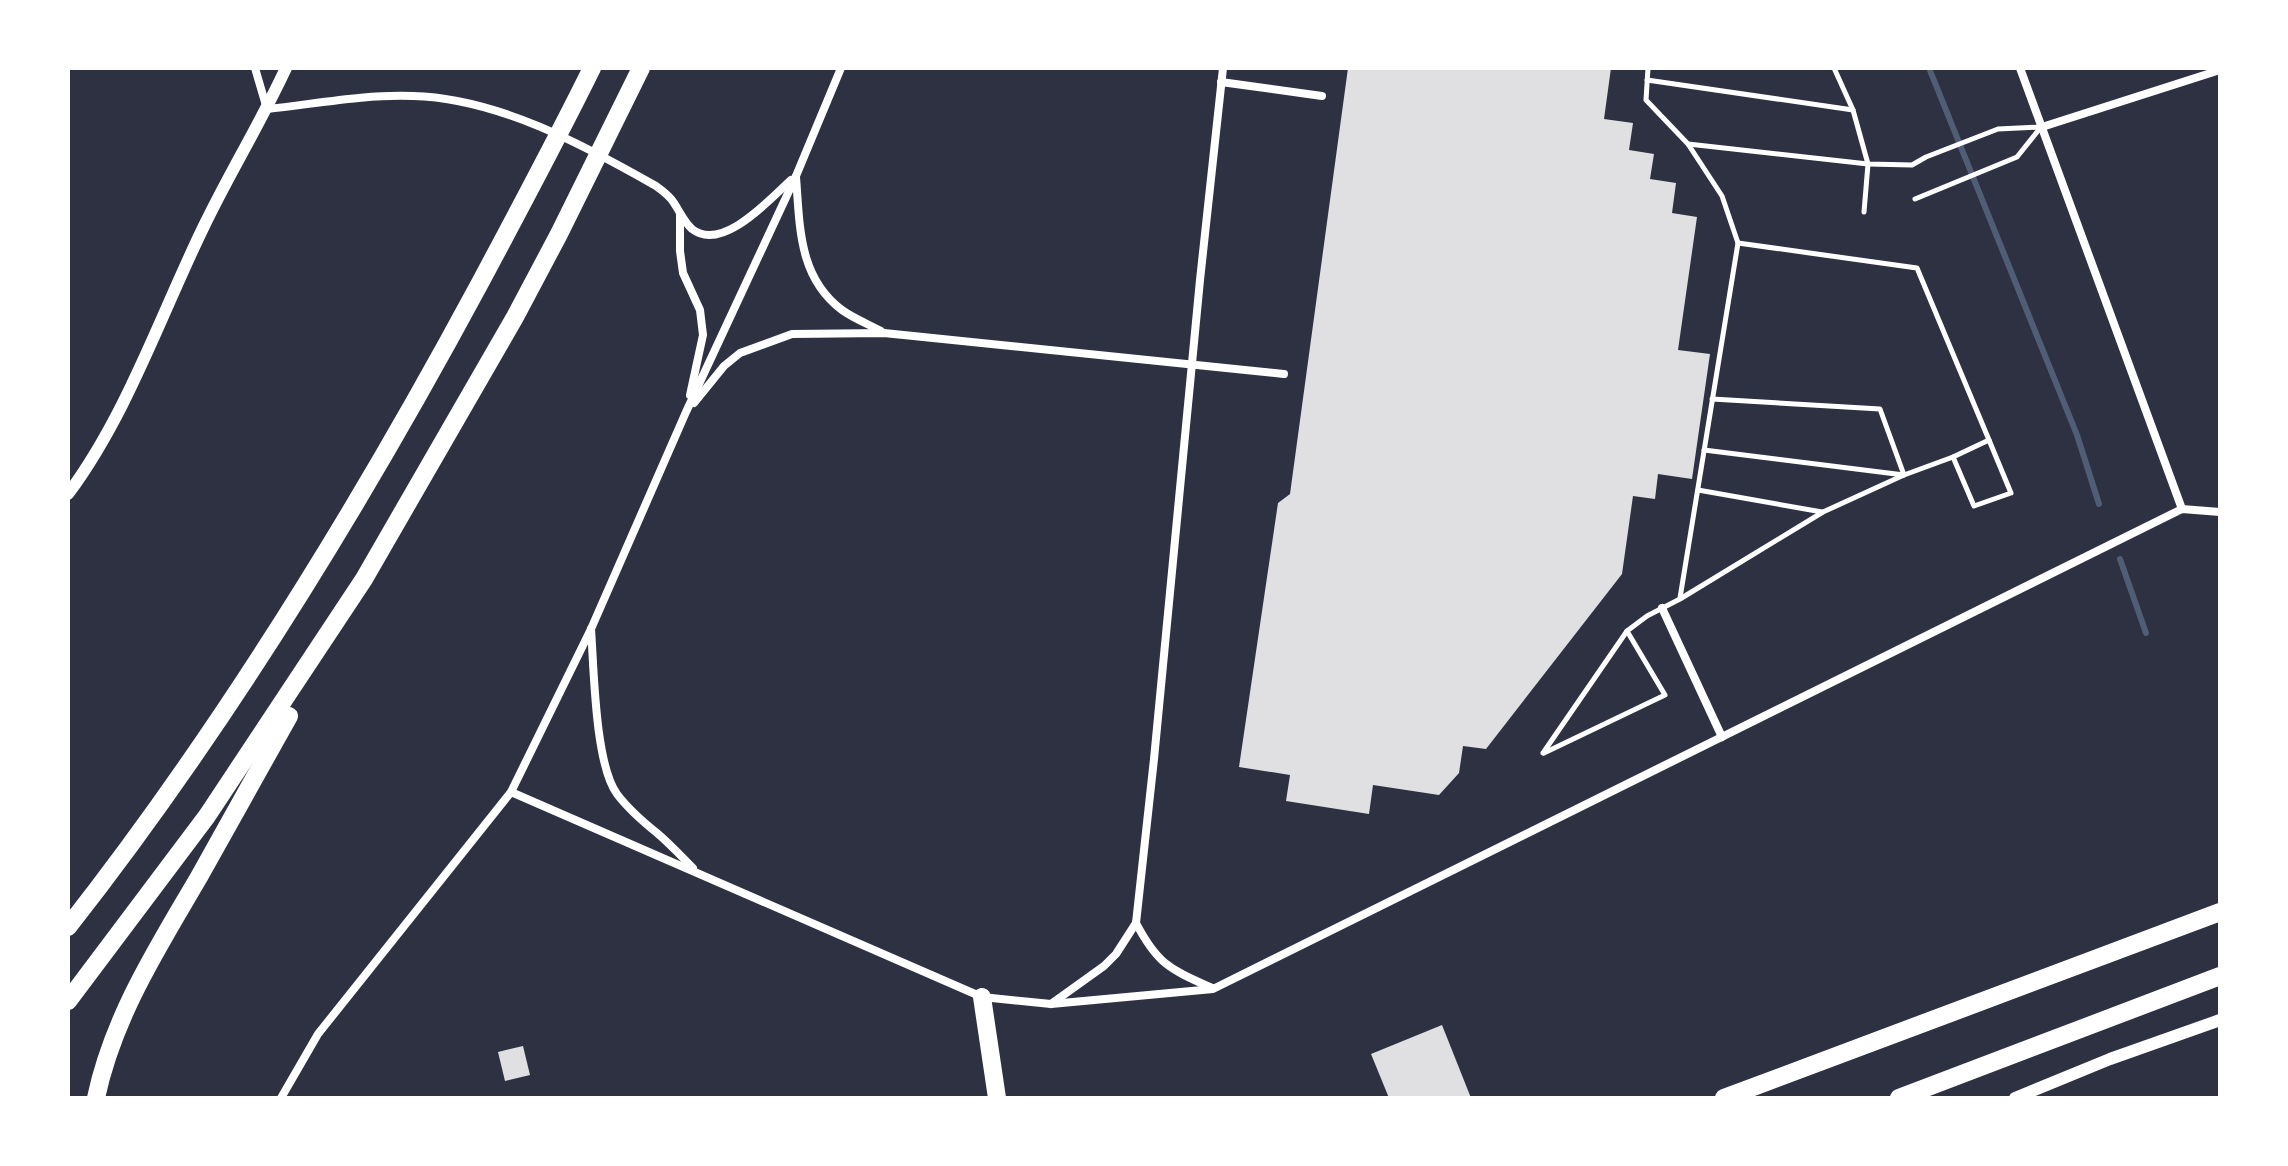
<svg xmlns="http://www.w3.org/2000/svg" width="2288" height="1166" font-family="Figtree,sans-serif">
	<style>
		.lines { fill: none; stroke-linecap: round; stroke-linejoin: round }
		.stream { stroke: #4f5d75; stroke-width: 6 }
		.building { fill: #e0e0e3 }
		.service { stroke: #fff; stroke-width: 5 }
		.minor { stroke: #fff; stroke-width: 8 }
		.tertiary { stroke: #fff; stroke-width: 12 }
		.motorway { stroke: #fff; stroke-width: 18 }
	</style>
	<rect width="100%" height="100%" fill="#2d3142"/>
	<g class="lines">
		<g class="stream">
			<path d="M1929,68L2077,435L2099,504"/>
			<path d="M2120,559L2146,633"/>
		</g>
	</g>
	<g class="building">
		<path d="M1348,68H1611L1604,119L1633,123L1629,150L1654,154L1650,179L1676,183L1672,213L1697,217L1678,350L1710,354L1692,479L1658,474L1655,499L1633,496L1622,574L1486,749L1463,746L1459,773L1439,795L1373,785L1369,814L1286,801L1290,775L1239,767L1278,503L1290,494Z"/>
		<path d="M1442,1025L1471,1098H1389L1371,1054Z"/>
		<path d="M523,1046L530,1075L505,1081L498,1052Z"/>
	</g>
	<g class="lines">
		<g class="service">
			<path d="M1648,68L1646,100L1688,144L1868,164L1912,165L1926,157L1998,129L2041,127"/>
			<path d="M1834,68L1853,110L1868,164L1864,212"/>
			<path d="M1647,80L1853,110"/>
			<path d="M1915,199L2017,157L2041,127"/>
			<path d="M1704,450L1904,475L1880,409L1712,399"/>
			<path d="M1953,457L1974,506L2011,493L1989,440"/>
			<path d="M1698,490L1822,512"/>
			<path d="M1680,598L1738,243L1722,196L1688,144"/>
			<path d="M1543,753L1627,631L1647,616L1680,599L1823,512L1904,475L1953,457L1989,440L1917,268L1738,243"/>
			<path d="M1544,753L1665,695L1627,631"/>
		</g>
		<g class="minor">
			<path d="M255,68L267,109C315,104 365,94 413,96C497,98 584,145 656,186C663,191 670,196 674,203C680,212 684,222 692,229C722,253 770,199 791,180"/>
			<path d="M2020,68L2182,509"/>
			<path d="M1221,82L1322,96"/>
			<path d="M2042,127L2220,70"/>
			<path d="M796,177C800,226 798,277 842,310C853,318 868,324 881,331"/>
			<path d="M680,214V251L683,273L700,310L703,335L690,395"/>
			<path d="M694,403L724,366L740,353L792,334L884,333L1284,374"/>
			<path d="M1662,608L1722,737"/>
			<path d="M591,629C594,669 595,764 617,794C629,810 642,821 657,833C670,844 681,856 693,868"/>
			<path d="M511,792L982,997L1051,1004L1213,989L2182,509L2220,512"/>
			<path d="M1136,923C1158,965 1170,969 1212,988"/>
			<path d="M1051,1004L1104,966L1116,954L1136,923L1154,759L1200,280L1223,68"/>
			<path d="M281,1098L318,1034L511,792L591,629L686,412L796,176L841,68"/>
		</g>
		<g class="tertiary">
			<path d="M68,494C127,415 161,314 204,226C230,172 261,122 286,68"/>
			<path d="M2015,1098L2110,1059L2220,1020"/>
		</g>
		<g class="motorway">
			<path d="M68,927C225,727 359,508 480,283C518,212 556,141 592,68"/>
			<path d="M982,997L997,1098"/>
			<path d="M68,1001L207,816L364,579L515,317L559,234L641,68"/>
			<path d="M96,1098C113,1017 158,947 199,877C229,823 259,770 289,716"/>
			<path d="M1724,1098L2220,912"/>
			<path d="M1899,1098L2220,976"/>
		</g>
	</g>
	<rect width="2288" height="1166" fill="none" stroke="#ffffff" stroke-width="140"/>
</svg>
